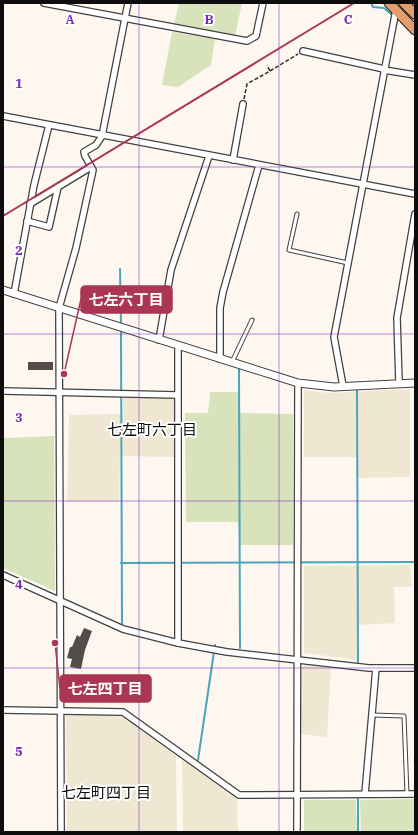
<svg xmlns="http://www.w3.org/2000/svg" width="418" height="835" font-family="'IBM Plex Serif','Noto Sans JP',serif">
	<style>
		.farmland { fill: #f0e7d2 }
		.green { fill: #d8e3bc }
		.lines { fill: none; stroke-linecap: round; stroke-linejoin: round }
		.stream { stroke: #4aa5bc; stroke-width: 2 }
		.building { fill: #544c4b }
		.service-casing { stroke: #404040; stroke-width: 5 }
		.minor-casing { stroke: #404040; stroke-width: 8 }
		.tertiary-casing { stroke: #404040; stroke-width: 9 }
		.trunk-casing { stroke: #1e1e1e; stroke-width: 11 }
		.path { stroke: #2f2f2f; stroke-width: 1.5; stroke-dasharray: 4 2; stroke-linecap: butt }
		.service { stroke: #fff; stroke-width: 3 }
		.minor { stroke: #fff; stroke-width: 5.5 }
		.tertiary { stroke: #fff; stroke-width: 7 }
		.trunk { stroke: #e49e6e; stroke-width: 9 }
		.rail { stroke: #ab3653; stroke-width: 2 }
		.grid { fill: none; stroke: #7b2cbf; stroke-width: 1; stroke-opacity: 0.55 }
		.labels { text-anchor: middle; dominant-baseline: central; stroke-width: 4; stroke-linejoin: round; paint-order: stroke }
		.neighbourhood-label { font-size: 15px; fill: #0d0d0d; stroke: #fff }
		.grid-label { font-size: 13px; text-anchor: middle; font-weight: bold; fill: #7b2cbf; stroke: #fff; stroke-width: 4; stroke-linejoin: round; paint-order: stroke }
		.leader { fill: none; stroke: #ab3653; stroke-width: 1.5 }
		.callout-dot { fill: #ab3653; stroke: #fff; stroke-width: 1.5 }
		.callout { fill: #ab3653; stroke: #ab3653; stroke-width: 1.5 }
		.callout-label { font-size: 15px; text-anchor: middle; font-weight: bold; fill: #fff }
	</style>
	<rect width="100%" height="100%" fill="#fdf7ef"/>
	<g class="farmland">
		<path d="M410,389V477L356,478V457H304V390L329,393Z"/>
		<path d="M123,396H174L175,457L120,456L119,502H67L69,415L123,414Z"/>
		<path d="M410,565L412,587H394L395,623L357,625L358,660L304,653V566Z"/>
		<path d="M305,665L331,668L327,737L301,734L300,668Z"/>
		<path d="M66,713L122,714L176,756L177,832H67Z"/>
		<path d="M182,759L237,798L238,832H183Z"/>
	</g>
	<g class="green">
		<path d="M179,3H242L235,36L174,24Z"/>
		<path d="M172,32L215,39L211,65L178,87L162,85Z"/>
		<path d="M210,392H238L239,413L293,414V545H240L238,522H186L185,413H208Z"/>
		<path d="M54,436L55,591L3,568V438Z"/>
		<path d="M414,799V832H361L360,800Z"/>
		<path d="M304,800H356L357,832H304Z"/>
	</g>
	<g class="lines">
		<g class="stream">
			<path d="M371,3L373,7L384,8L391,14"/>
			<path d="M120,269L121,324"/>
			<path d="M121,329L122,624"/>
			<path d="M239,369L240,648"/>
			<path d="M357,390L358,662"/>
			<path d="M121,563L415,562"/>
			<path d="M198,760L215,645"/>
			<path d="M358,799V832"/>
		</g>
	</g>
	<g class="building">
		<rect x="28" y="362" width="25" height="8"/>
		<path d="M84,628L92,631L85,650L81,669L70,667L72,659L67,658L70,647H72L77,635L80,637Z"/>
	</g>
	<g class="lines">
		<g class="service-casing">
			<g id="service">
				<path d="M297,214L289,250L348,263"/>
				<path d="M232,362L252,320"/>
				<path d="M372,715L404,716L407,794"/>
			</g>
		</g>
		<g class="minor-casing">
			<g id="minor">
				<path d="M44,3L247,41L256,36L263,3"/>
				<path d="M303,51L384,69"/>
				<path d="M384,70L415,75"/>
				<path d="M3,116L415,194"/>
				<path d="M233,160L243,104"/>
				<path d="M30,204L91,167"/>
				<path d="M27,221L49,227L58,187"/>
				<path d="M14,294L34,185L49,125"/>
				<path d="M159,340L171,270L209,156"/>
				<path d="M220,359V308L223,292L259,165"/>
				<path d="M399,383L397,318L415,214"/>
				<path d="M343,386L334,337L396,10"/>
				<path d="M3,391L177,395"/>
				<path d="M3,575L123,629L178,643L227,652L369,668H415"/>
				<path d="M178,643V346"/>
				<path d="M3,710L123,712L239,795L415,794"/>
				<path d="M365,794L376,668"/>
				<path d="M61,832L59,308L76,248L93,170L85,156L84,152L96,145L102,136L128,3"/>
				<path d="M297,832L298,383"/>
			</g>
		</g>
		<g class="tertiary-casing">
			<path id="tertiary" d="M3,290L298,383L334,387L415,383"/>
		</g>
		<g class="trunk-casing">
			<g id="trunk">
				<path d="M389,3L415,30"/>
				<path d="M404,3L415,14"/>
			</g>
		</g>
		<g class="path">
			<path d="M270,71L298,54"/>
			<path d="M244,99L247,84L270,71L267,65"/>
		</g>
		<use href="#service" class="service"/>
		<use href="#minor" class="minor"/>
		<use href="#tertiary" class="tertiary"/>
		<use href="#trunk" class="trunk"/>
		<path class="rail" d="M3,216L354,3"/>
	</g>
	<path class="grid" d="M139,3V832M279,3V832M3,167H415M3,334H415M3,501H415M3,668H415"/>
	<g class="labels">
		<g class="neighbourhood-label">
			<text x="152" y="429">七左町六丁目</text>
			<text x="106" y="792">七左町四丁目</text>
		</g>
	</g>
	<g class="grid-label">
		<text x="70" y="24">A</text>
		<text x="209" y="24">B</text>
		<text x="348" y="24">C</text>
		<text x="19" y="88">1</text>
		<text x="19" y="255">2</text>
		<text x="19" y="422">3</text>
		<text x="19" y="589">4</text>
		<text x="19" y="756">5</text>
	</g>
	<path class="leader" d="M64 374L81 299M55 643L60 689"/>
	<g class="callout-dot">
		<circle cx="64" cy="374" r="4"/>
		<circle cx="55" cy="643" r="4"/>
	</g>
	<g class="callout">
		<rect x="81" y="286" width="91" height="27" rx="4"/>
		<rect x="60" y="675" width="91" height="27" rx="4"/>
	</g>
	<g class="callout-label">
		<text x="126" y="305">七左六丁目</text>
		<text x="105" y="694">七左四丁目</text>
	</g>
	<rect width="418" height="835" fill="none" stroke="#0d0d0d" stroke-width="8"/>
</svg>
